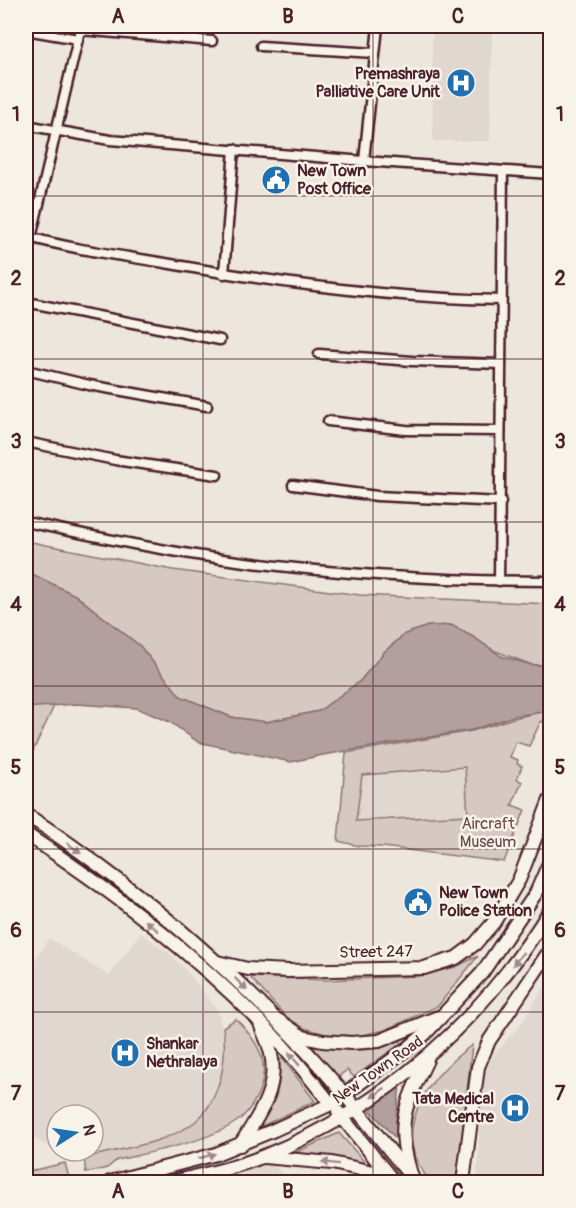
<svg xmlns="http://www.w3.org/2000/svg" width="576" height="1208" font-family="Pangolin,sans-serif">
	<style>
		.built { fill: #e0d7d0; fill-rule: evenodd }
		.green { fill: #d5c9c2; stroke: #907476; stroke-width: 1.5; fill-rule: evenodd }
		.water { fill: #b39f9d; stroke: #896c6f; stroke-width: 1.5 }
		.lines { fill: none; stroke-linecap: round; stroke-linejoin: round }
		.street-casing { stroke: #4a1f2b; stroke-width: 13 }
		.secondary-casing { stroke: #4a1f2b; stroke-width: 16 }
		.primary-casing { stroke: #4a1f2b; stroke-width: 16 }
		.street { stroke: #f7f3e8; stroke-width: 8 }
		.secondary { stroke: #f7f3e8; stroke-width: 12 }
		.primary { stroke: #f7f3e8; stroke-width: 12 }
		.oneway { fill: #a0898a }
		.grid { fill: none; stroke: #4a1f2b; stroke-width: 1.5; stroke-opacity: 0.55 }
		.labels { text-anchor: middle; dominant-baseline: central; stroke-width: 5; stroke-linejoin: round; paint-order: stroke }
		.poi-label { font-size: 16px; font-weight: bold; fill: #4a1f2b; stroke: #f7f3e8; text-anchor: start }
		.park-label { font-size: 16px; fill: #6d4a51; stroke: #f7f3e8 }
		.street-label { font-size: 16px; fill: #4a1f2b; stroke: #f7f3e8 }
		.neatline { fill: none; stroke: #4a1f2b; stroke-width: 2 }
		.grid-label { font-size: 20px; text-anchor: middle; font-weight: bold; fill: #4a1f2b }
	</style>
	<rect width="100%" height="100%" fill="#ece6dd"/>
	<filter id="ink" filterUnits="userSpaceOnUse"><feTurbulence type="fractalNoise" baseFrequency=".0167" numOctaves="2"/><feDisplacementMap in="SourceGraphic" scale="12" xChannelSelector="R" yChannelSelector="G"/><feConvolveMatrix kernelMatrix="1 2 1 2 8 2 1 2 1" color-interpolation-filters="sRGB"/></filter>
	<g filter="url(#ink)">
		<g class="built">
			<path d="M432,26H492L490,141H433Z"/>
			<path d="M466,767L469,815L356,821L361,775Z"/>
			<path d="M141,933L171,955L185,969L218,1011L225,1045V1061L220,1080L214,1097L206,1109L198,1120L181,1131L158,1140L70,1161L26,1133V974L49,938L109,976ZM57,1115H93V1151H57Z"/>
			<path d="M550,978V1182H477L482,1077L495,1053L519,1027Z"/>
			<path d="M264,1157L291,1182H233Z"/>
		</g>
		<g class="green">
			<path d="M26,541L173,570L360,595L550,604V665H532L493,650L451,625L418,630L405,634L384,652L360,681L319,711L266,722L231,717L180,696L140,646L75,595L26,577Z"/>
			<path d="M26,706H54L26,766Z"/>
			<path d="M541,712L550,713V725L541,721L529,746L516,742L510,757L518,760L517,764L522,766L517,779L522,782L512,805L525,810L504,862L383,847L359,846L338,841L346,753L472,731L514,718ZM465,767L468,815L356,821L362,775Z"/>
			<path d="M478,956L438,1006L385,1030L357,1036L326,1034L304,1028L287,1018L250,977L327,980L418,976L455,967Z"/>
			<path d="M236,1019C255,1038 271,1061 260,1089C255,1102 248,1114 236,1122C207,1142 151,1152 117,1160L107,1168L86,1173L84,1158C118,1149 168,1144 196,1121C207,1112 214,1098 218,1086C225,1066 226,1048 223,1027Z"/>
			<path d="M398,1040H401V1043L354,1077L347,1070L338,1077L315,1051V1047L318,1045C341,1049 378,1055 398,1040Z"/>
			<path d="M472,1045L457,1182H431C386,1133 428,1076 472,1045Z"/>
			<path d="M282,1058L315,1101L258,1128C276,1102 280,1093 280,1060Z"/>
			<path d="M339,1133L371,1169L292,1154Z"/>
			<path d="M65,1163L69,1178L49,1182H26V1172Z"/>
			<path d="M289,1176L329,1178L358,1182H254Z"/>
		</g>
		<g class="water">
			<path d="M26,571L75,595L140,646L180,696L231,717L266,722L319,711L360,681L384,652L405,634L428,626L451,625L475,638L501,656L532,665H550V711L514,716L472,730L323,755L291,762L198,742L170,722L136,708L76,704L26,708Z"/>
			<path d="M400,1085L396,1121L398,1141L369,1109Z"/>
		</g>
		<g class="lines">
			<g class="street-casing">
				<g id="street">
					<path d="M26,30L78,39"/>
					<path d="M80,30L212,41"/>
					<path d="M261,46L375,53"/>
					<path d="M26,125L110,140L364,161L550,174"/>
					<path d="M364,161L378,26"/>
					<path d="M26,236C70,249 119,255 165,263C276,283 388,298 501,300"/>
					<path d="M26,259L81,26"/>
					<path d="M224,274L234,149"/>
					<path d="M26,302L220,340"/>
					<path d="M319,354L412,361L501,364"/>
					<path d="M26,370L89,385L207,406"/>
					<path d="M328,421L406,430L500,431"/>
					<path d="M26,442L115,460L217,475"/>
					<path d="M293,485L377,496L501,502"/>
					<path d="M26,522C98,537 172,553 245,562C346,575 449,581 550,581"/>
					<path d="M499,581L503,171"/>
				</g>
			</g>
			<g class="secondary-casing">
				<g id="secondary">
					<path d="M26,815C50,829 74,847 97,864C188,931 271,1008 345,1095"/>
					<path d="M26,834C117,894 208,964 282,1045C299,1064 315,1084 331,1104"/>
					<path d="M217,962L248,969L288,971L424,968L456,958L475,944L494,922L519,880L550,800"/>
					<path d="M463,1182L478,1067L489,1041L550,950"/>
				</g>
			</g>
			<g class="primary-casing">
				<g id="primary">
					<path d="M278,1020L303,1037L322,1041L351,1043L379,1041L438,1017"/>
					<path d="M345,1095L408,1173"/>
					<path d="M338,1112L394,1182"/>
					<path d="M240,1145C257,1118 279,1089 271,1054C269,1043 263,1033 260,1023"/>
					<path d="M264,1157L332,1163L387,1175"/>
					<path d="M413,1180C395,1126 403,1109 427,1060"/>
					<path d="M110,1182L216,1154L274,1130L331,1104L407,1049L425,1034L482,973L536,893L550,861"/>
					<path d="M172,1182C202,1175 235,1168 264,1156C384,1108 483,1020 550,910"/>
				</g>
			</g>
			<use href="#street" class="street"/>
			<use href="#secondary" class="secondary"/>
			<use href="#primary" class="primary"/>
		</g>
		<defs><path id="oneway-solid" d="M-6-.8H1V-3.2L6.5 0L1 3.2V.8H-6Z" transform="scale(1.5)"/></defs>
		<g class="oneway">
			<use href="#oneway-solid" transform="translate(74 848) rotate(35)"/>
			<use href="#oneway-solid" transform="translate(152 926) rotate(-141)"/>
			<use href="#oneway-solid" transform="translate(518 959) rotate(128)"/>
			<use href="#oneway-solid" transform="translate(241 984) rotate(44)"/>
			<use href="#oneway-solid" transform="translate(294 1059) rotate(-130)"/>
			<use href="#oneway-solid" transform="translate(378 1093) rotate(145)"/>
			<use href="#oneway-solid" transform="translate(207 1156) rotate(-16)"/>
			<use href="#oneway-solid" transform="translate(330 1163) rotate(-173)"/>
		</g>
	</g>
	<path class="grid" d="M203,26V1182M373,26V1182M26,196H550M26,359H550M26,522H550M26,686H550M26,849H550M26,1012H550"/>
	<defs>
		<g id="hospital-disc" transform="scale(1.5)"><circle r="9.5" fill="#1f6fb2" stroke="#f7f3e8"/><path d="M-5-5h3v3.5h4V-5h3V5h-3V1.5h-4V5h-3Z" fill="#fff"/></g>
		<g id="civic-disc" transform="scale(1.5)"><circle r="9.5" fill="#1f6fb2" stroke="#f7f3e8"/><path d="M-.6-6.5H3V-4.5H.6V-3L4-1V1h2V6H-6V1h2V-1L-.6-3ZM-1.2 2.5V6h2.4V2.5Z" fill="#fff"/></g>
	</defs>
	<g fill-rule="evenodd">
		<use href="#hospital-disc" x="461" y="83"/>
		<use href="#civic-disc" x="276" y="180"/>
		<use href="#civic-disc" x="418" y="902"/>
		<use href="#hospital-disc" x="125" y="1053"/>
		<use href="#hospital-disc" x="515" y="1108"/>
	</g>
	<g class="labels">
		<g class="poi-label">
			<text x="440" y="74" text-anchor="end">Premashraya<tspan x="440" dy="18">Palliative Care Unit</tspan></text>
			<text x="297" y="171">New Town<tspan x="297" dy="18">Post Office</tspan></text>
			<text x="439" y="893">New Town<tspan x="439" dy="18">Police Station</tspan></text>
			<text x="146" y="1044">Shankar<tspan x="146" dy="18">Nethralaya</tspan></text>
			<text x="494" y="1099" text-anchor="end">Tata Medical<tspan x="494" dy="18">Centre</tspan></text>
		</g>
		<g class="park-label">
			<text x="488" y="824">Aircraft<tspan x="488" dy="18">Museum</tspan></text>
		</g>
		<g class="street-label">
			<text transform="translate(376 952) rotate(-1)">Street 247</text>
			<text transform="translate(378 1070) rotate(-35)">New Town Road</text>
		</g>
	</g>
	<rect width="576" height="1208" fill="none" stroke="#f7f3e8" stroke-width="66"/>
	<g transform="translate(75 1133) rotate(78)"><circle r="28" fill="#f7f3e8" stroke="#b29e9c" stroke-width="1.5"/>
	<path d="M0-4.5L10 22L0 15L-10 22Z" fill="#1f6fb2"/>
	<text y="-9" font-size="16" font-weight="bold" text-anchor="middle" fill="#4a1f2b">N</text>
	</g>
	<rect x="33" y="33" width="510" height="1142" class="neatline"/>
	<g class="grid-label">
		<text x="118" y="23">A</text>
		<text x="288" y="23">B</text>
		<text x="458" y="23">C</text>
		<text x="16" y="121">1</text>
		<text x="560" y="121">1</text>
		<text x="16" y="285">2</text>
		<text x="560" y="285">2</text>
		<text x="16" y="448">3</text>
		<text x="560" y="448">3</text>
		<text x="16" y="611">4</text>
		<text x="560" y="611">4</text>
		<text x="16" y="774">5</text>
		<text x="560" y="774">5</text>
		<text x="16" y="937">6</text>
		<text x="560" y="937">6</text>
		<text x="16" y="1100">7</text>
		<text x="560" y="1100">7</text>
		<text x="118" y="1198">A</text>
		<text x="288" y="1198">B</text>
		<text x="458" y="1198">C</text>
	</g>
</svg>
